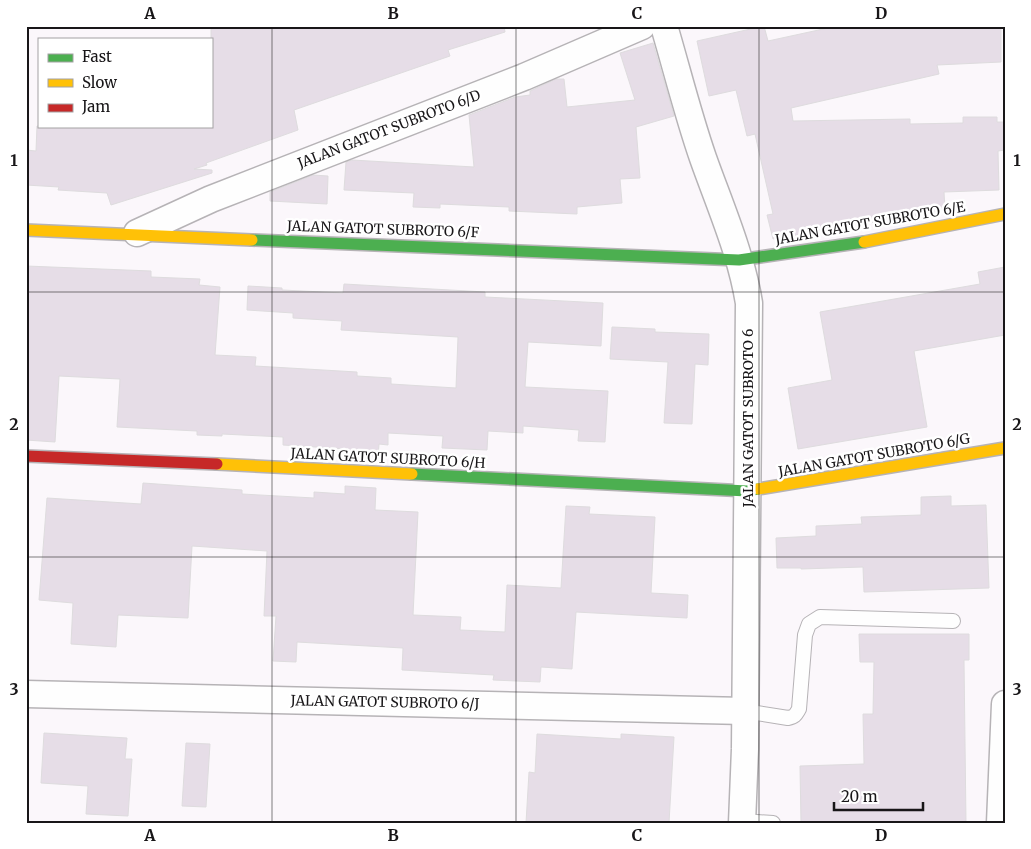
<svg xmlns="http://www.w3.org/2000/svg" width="1031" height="849" font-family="Merriweather,serif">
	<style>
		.building { fill: #e6dde7; stroke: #dedcde }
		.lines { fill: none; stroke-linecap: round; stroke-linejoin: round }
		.lane-casing { stroke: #b6b3b6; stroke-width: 16 }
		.street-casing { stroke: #b6b3b6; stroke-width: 29 }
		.fast-casing { stroke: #b6b3b6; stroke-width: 14 }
		.slow-casing { stroke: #b6b3b6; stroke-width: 14 }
		.jam-casing { stroke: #b6b3b6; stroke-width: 14 }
		.lane { stroke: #fefefe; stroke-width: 14 }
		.street { stroke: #fefefe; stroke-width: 26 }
		.fast { stroke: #4caf50; stroke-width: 11 }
		.slow { stroke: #ffc107; stroke-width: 11 }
		.jam { stroke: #c62828; stroke-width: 11 }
		.grid { fill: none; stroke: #181618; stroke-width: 1; stroke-opacity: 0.55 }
		.labels { text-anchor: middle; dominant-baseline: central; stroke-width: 5; stroke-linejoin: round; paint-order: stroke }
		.street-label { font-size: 14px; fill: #181618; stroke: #fff }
		.neatline { fill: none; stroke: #181618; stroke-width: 2 }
		.grid-label { font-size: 16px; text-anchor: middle; font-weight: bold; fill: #181618 }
	</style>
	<rect width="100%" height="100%" fill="#fbf7fb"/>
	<g class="building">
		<path d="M211,26H504L505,32L448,50L450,56L294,110L298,130L206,163L207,165L194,169L212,170V173L111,205L107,193L58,190L59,187L26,185V150L36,151L37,126H211Z"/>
		<path d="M764,26L768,41L837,26H1001V62L937,65L939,74L791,108L793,121L910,119V124L963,123V117H997V122H1005V150L998,151L999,190L944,192L945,210L885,222L842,223L843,228L773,239L767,215L773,214L755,134L747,136L736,90L709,96L697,41Z"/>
		<path d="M653,43L674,116L636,127L640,178L620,179L622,203L577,207V214L509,211V207L440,204V208L413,207L414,193L344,190L346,162L352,160L474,167L469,115L515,97L530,95V91L556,79H564L567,107L635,100L620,53Z"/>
		<path d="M313,175L328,176L327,204L270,201V192Z"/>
		<path d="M26,266L151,271V277L200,279L199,285L220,287L215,355L256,357L255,366L357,372V376L391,378V384L456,388L458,337L341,330L342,321L293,318V313L247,310L248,286L282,288V290L343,293L344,284L485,292V297L603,303L601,346L528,342L525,387L608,391L605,442L578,441L579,430L523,426V433L488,431L487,450L442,448L443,436L388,433V445L379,444L378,456L347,455V449L283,445V437L222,434V436L197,435V431L117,427L120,379L59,376L55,442L26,440Z"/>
		<path d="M1005,267V335L914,351L927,427L798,449L788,388L832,380L820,312L980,284L978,272Z"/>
		<path d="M612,327L655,329V332L709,334L708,365L695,364L692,424L664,423L668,362L610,359Z"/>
		<path d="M143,483L242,490V494L314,498V492L345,494V486L376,488L375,510L418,512L413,615L461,617L460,630L505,632L507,585L561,588L566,506L590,507L589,514L655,517L651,593L688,595L687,618L576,612L572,669L541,667L540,682L493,680L494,675L402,670L403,648L297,642L296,662L273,661L276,616H264L267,551L192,546L188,618L118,615L116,647L71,644L73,603L39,600L47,498L141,504Z"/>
		<path d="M951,496V506L986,505L989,588L864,592L863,567L801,569V568H777L776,538L816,536V526L862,524L861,517L921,515V497Z"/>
		<path d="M859,634H969V660H964L966,823H801L800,766L864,764L863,714H873L874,662H860Z"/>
		<path d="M44,733L127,738L125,759H132L128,816L86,814L88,786L41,783Z"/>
		<path d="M537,734L621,739V734L674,737L669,823H526L529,772L535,773Z"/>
		<path d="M186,743L210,744L206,807L182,806Z"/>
	</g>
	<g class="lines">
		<g class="lane-casing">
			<g id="lane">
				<path d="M744,711L788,718C795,717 796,714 799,709L805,635L809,624L820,617L953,621"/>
				<path d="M742,821L773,823"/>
			</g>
		</g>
		<g class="street-casing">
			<g id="street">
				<path d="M664,26C677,70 688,115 703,158C720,206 741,253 749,303L745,749L742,823"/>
				<path d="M137,233L211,199L524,77L642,26"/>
				<path d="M26,694L744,711"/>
				<path d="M1000,823L1005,704"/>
			</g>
		</g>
		<g class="fast-casing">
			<g id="fast">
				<path d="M252,240L739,260L864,242"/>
				<path d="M412,474L747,491L758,489"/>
			</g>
		</g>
		<g class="slow-casing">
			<g id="slow">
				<path d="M26,230L252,240"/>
				<path d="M864,242L1005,214"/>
				<path d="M217,464L412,474"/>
				<path d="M758,489L1005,448"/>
			</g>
		</g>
		<g class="jam-casing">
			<path id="jam" d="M26,456L217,464"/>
		</g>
		<use href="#lane" class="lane"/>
		<use href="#street" class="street"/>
		<use href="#fast" class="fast"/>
		<use href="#slow" class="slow"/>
		<use href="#jam" class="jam"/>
	</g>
	<path class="grid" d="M272,26V823M516,26V823M759,26V823M26,292H1005M26,557H1005"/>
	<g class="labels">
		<g class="street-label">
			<text transform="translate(389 129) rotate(-21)">JALAN GATOT SUBROTO 6/D</text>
			<text transform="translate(870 223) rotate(-10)">JALAN GATOT SUBROTO 6/E</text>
			<text transform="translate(383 229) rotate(2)">JALAN GATOT SUBROTO 6/F</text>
			<text transform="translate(748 418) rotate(-90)">JALAN GATOT SUBROTO 6</text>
			<text transform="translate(874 455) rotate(-10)">JALAN GATOT SUBROTO 6/G</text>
			<text transform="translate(388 458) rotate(3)">JALAN GATOT SUBROTO 6/H</text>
			<text transform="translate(385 702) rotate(1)">JALAN GATOT SUBROTO 6/J</text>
		</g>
	</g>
	<rect width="1031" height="849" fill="none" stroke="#ffffff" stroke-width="55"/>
	<rect x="38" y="38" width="175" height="90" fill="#ffffff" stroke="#a3a2a3"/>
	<rect x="48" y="54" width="25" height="8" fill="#4caf50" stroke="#a3a2a3"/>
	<text x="82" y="62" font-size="15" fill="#181618">Fast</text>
	<rect x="48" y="79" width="25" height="8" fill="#ffc107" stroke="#a3a2a3"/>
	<text x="82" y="88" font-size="15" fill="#181618">Slow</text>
	<rect x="48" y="104" width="25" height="8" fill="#c62828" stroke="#a3a2a3"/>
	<text x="82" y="112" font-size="15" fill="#181618">Jam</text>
	<path d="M834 802v8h89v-8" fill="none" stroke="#181618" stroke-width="2.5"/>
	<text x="841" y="802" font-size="15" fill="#181618" stroke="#ffffff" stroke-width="4" paint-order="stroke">20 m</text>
	<rect x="28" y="28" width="976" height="794" class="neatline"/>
	<g class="grid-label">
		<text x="150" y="19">A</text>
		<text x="393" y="19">B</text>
		<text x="637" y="19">C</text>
		<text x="881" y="19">D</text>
		<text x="14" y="166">1</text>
		<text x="1017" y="166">1</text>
		<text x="14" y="430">2</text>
		<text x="1017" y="430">2</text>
		<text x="14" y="695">3</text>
		<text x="1017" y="695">3</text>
		<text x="150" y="841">A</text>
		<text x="393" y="841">B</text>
		<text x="637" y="841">C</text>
		<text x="881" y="841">D</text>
	</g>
</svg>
